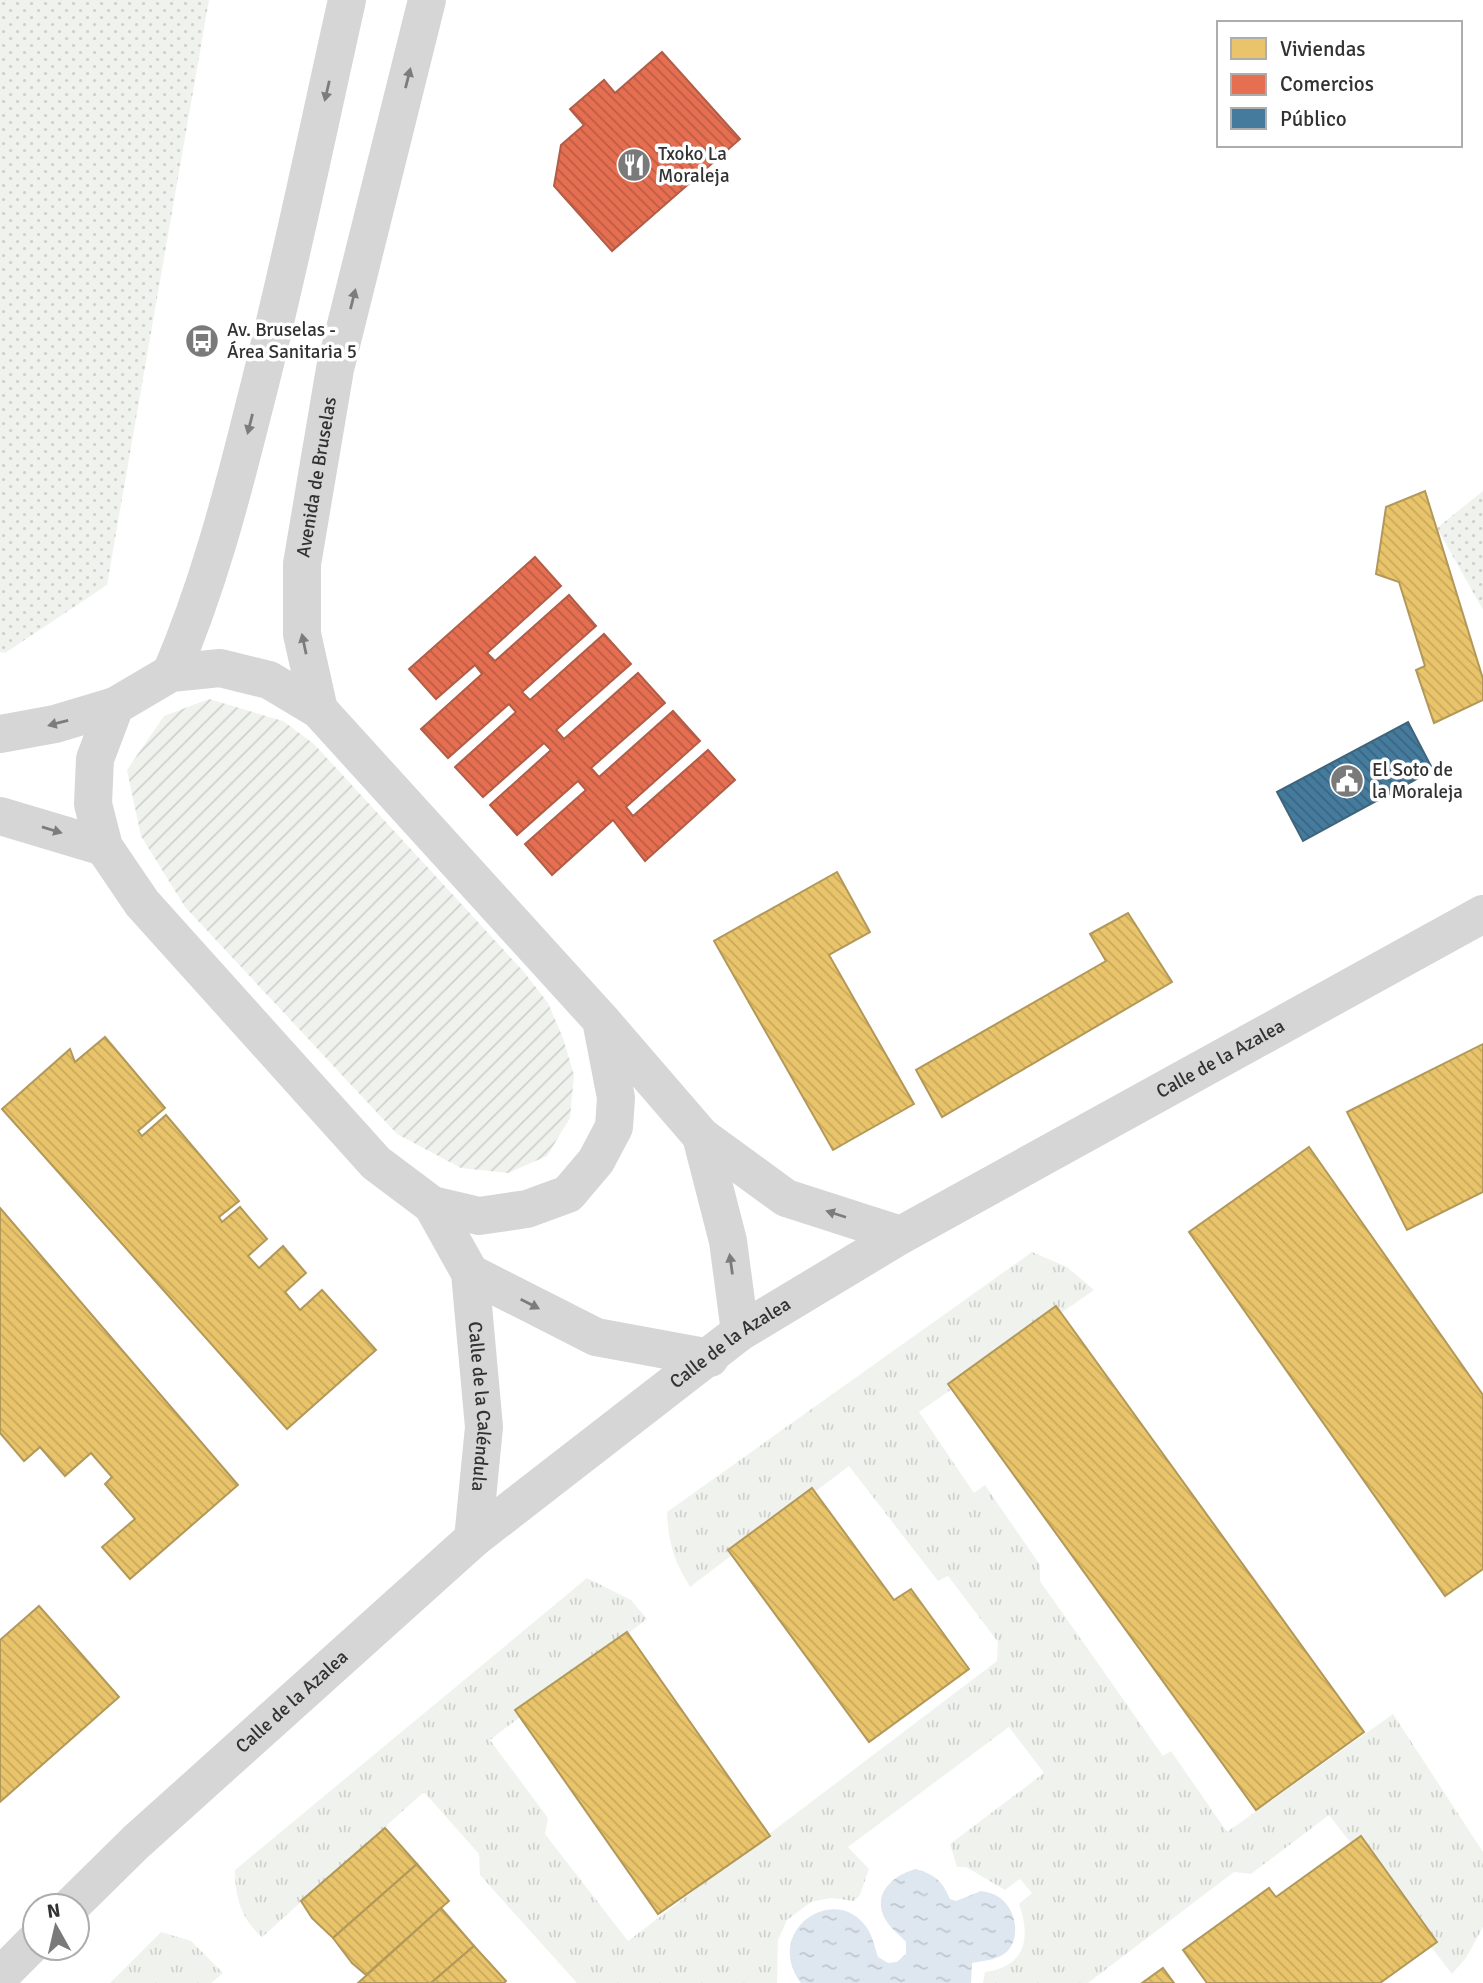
<svg xmlns="http://www.w3.org/2000/svg" width="1483" height="1983" font-family="Signika,sans-serif">
	<style>
		.grass { fill: url(#grass-tufts) }
		.park { fill: url(#park-dots) }
		.garden { fill: url(#garden-furrows) }
		.water { fill: url(#water-ripples) }
		.homes { fill: url(#homes-back-hatch); stroke: #b29859; stroke-width: 2 }
		.shops { fill: url(#shops-back-hatch); stroke: #b15d48; stroke-width: 2 }
		.public { fill: url(#public-back-hatch); stroke: #3f657d; stroke-width: 2 }
		.lines { fill: none; stroke-linecap: round; stroke-linejoin: round }
		.minor { stroke: #d6d6d6; stroke-width: 38 }
		.oneway { fill: #7c7c7c }
		.labels { text-anchor: middle; dominant-baseline: central; stroke-width: 7; stroke-linejoin: round; paint-order: stroke }
		.poi-label { font-size: 19px; fill: #323232; stroke: #fff; text-anchor: start }
		.street-label { font-size: 19px; fill: #323232; stroke: #fff }
	</style>
	<defs>
		<pattern id="grass-tufts" width="24" height="20" patternUnits="userSpaceOnUse" patternTransform="scale(1.75)"><rect width="24" height="20" fill="#f0f3ed"/><path d="M3 7l-1-3M5 7V3M7 7l1-3M15 17l-1-3M17 17v-4M19 17l1-3" fill="none" stroke="#ced1cc"/></pattern>
		<pattern id="park-dots" width="8" height="8" patternUnits="userSpaceOnUse" patternTransform="scale(1.75)"><rect width="8" height="8" fill="#f0f3ed"/><path d="M2 2h.1M6 6h.1" fill="none" stroke="#ced1cc" stroke-width="1.8" stroke-linecap="round"/></pattern>
		<pattern id="garden-furrows" width="10" height="10" patternUnits="userSpaceOnUse" patternTransform="scale(1.75)"><rect width="10" height="10" fill="#f0f3ed"/><path d="M-1 1l2-2M0 10L10 0M9 11l2-2" fill="none" stroke="#ced1cc"/></pattern>
		<pattern id="water-ripples" width="26" height="14" patternUnits="userSpaceOnUse" patternTransform="scale(1.75)"><rect width="26" height="14" fill="#dee6f0"/><path d="M2 4q2-2 4 0t4 0M15 11q2-2 4 0t4 0" fill="none" stroke="#bfc6ce"/></pattern>
		<pattern id="homes-back-hatch" width="6" height="6" patternUnits="userSpaceOnUse" patternTransform="scale(1.75)"><rect width="6" height="6" fill="#e9c46a"/><path d="M-1 5l2 2M0 0l6 6M5-1l2 2" fill="none" stroke="#c8a95c"/></pattern>
		<pattern id="shops-back-hatch" width="6" height="6" patternUnits="userSpaceOnUse" patternTransform="scale(1.75)"><rect width="6" height="6" fill="#e76f51"/><path d="M-1 5l2 2M0 0l6 6M5-1l2 2" fill="none" stroke="#bc5c44"/></pattern>
		<pattern id="public-back-hatch" width="6" height="6" patternUnits="userSpaceOnUse" patternTransform="scale(1.75)"><rect width="6" height="6" fill="#457b9d"/><path d="M-1 5l2 2M0 0l6 6M5-1l2 2" fill="none" stroke="#3a6581"/></pattern>
	</defs>
	<rect width="100%" height="100%" fill="#fff"/>
	<g class="grass">
		<path d="M1032,1252L1067,1267L1094,1290L919,1412L974,1493L985,1485L1040,1565V1581L1163,1756L1171,1751L1227,1832L1393,1714L1483,1852V1927L1466,1958L1452,1974L1329,1815L1251,1874L1234,1872L1088,1983H983L985,1972C1026,1966 1031,1938 1019,1904L1032,1893L1020,1879L1005,1890L966,1867H957L950,1844L1044,1773L1009,1727L848,1847L869,1869L860,1895L854,1901L831,1898L811,1902L787,1920L778,1940L777,1983H577L480,1875L479,1854L424,1792L262,1937C241,1919 235,1897 235,1870L587,1578L631,1600L647,1619L490,1740L548,1818L545,1834L628,1941L997,1661L998,1642L948,1576L938,1581L849,1466L690,1587C674,1561 668,1542 667,1512Z"/>
		<path d="M161,1932L191,1941L223,1973L211,1983H110Z"/>
	</g>
	<g class="park">
		<path d="M0,0H209L107,585L5,653L0,652Z"/>
		<path d="M1483,491V610L1437,528Z"/>
	</g>
	<path class="garden" d="M209,699L283,721L314,744L524,972L548,1003L563,1038L574,1075L570,1118L547,1156L508,1173L461,1168L397,1134L185,907L141,836L127,770L164,716Z"/>
	<path class="water" d="M916,1869C936,1875 942,1881 950,1899L956,1901L981,1891C986,1892 992,1893 997,1896C1016,1906 1023,1940 1004,1954C995,1960 983,1961 972,1963L971,1983H801C763,1932 831,1885 863,1923C872,1932 874,1945 878,1957L888,1963L897,1962L906,1954V1942C901,1936 895,1932 890,1926C868,1899 889,1876 916,1869Z"/>
	<g class="homes">
		<path d="M1425,491L1483,679V700L1434,723L1416,670L1425,666L1399,582L1376,574L1386,507Z"/>
		<path d="M837,872L870,932L829,955L914,1104L833,1150L714,941Z"/>
		<path d="M1128,913L1172,982L942,1117L916,1070L1106,961L1090,934Z"/>
		<path d="M105,1037L165,1108L138,1131L142,1136L166,1115L239,1201L219,1217L222,1222L240,1207L267,1239L248,1256L259,1268L283,1246L306,1273L285,1292L300,1310L322,1290L376,1350L287,1429L2,1109L70,1049L75,1062Z"/>
		<path d="M1483,1044V1192L1407,1230L1347,1112Z"/>
		<path d="M1309,1147L1483,1395V1569L1445,1596L1189,1232Z"/>
		<path d="M0,1208L238,1485L130,1579L102,1547L135,1519L105,1484L112,1477L91,1453L65,1476L40,1447L24,1461L0,1433Z"/>
		<path d="M1056,1306L1364,1732L1256,1810L948,1384Z"/>
		<path d="M812,1488L894,1600L911,1589L969,1669L869,1742L728,1550Z"/>
		<path d="M39,1606L119,1697L0,1802V1640Z"/>
		<path d="M627,1632L770,1836L658,1914L515,1710Z"/>
		<path d="M385,1828L417,1864L333,1938L312,1918L301,1901Z"/>
		<path d="M1361,1836L1437,1942L1380,1983H1207L1183,1950L1269,1888L1276,1897Z"/>
		<path d="M417,1864L449,1901L366,1975L352,1963L333,1938Z"/>
		<path d="M441,1908L474,1946L431,1983H358Z"/>
		<path d="M474,1946L506,1981L504,1983H431Z"/>
		<path d="M1163,1968L1174,1983H1142Z"/>
	</g>
	<g class="shops">
		<path d="M662,52L740,139L612,251L554,186L561,145L584,125L570,109L604,80L615,93Z"/>
		<path d="M535,557L561,586L487,653L495,661L569,595L596,626L522,692L530,700L604,634L631,664L556,730L564,739L638,673L665,703L591,768L599,777L673,711L700,741L626,807L633,816L708,750L735,780L645,861L613,820L552,875L525,844L586,790L578,781L517,835L490,805L551,750L544,743L483,797L455,767L516,712L509,704L448,758L421,729L482,674L475,665L436,699L409,669Z"/>
	</g>
	<path class="public" d="M1408,722L1433,770L1303,841L1277,792Z"/>
	<g class="lines">
		<g class="minor">
			<path d="M171,673C207,589 230,503 252,415C288,277 316,138 347,0"/>
			<path id="s1" d="M319,710L302,634V564L335,369L427,0"/>
			<path d="M0,734L55,724L115,706"/>
			<path d="M0,816L104,847"/>
			<path d="M601,1020L616,1098L614,1127L596,1161L568,1194L527,1209L479,1216L432,1205L376,1163L142,903L104,847L93,804L95,759L115,706L171,673L220,668L269,680L319,710L601,1020L701,1136L728,1241L740,1332"/>
			<path d="M701,1136L786,1198L901,1235"/>
			<path id="s2" d="M432,1205L470,1273L484,1427L473,1539"/>
			<path d="M470,1273L596,1337L710,1358"/>
			<path id="s3" d="M71,1906L136,1842L473,1539L740,1332L901,1235L1483,914"/>
			<path d="M0,1976L35,1941"/>
		</g>
	</g>
	<defs><path id="oneway-solid" d="M-6-.8H1V-3.2L6.5 0L1 3.2V.8H-6Z" transform="scale(1.75)"/></defs>
	<g class="oneway">
		<use href="#oneway-solid" transform="translate(408 78) rotate(-76)"/>
		<use href="#oneway-solid" transform="translate(327 91) rotate(103)"/>
		<use href="#oneway-solid" transform="translate(353 299) rotate(-76)"/>
		<use href="#oneway-solid" transform="translate(250 424) rotate(104)"/>
		<use href="#oneway-solid" transform="translate(304 644) rotate(-102)"/>
		<use href="#oneway-solid" transform="translate(58 723) rotate(165)"/>
		<use href="#oneway-solid" transform="translate(52 830) rotate(17)"/>
		<use href="#oneway-solid" transform="translate(836 1214) rotate(-162)"/>
		<use href="#oneway-solid" transform="translate(731 1264) rotate(-98)"/>
		<use href="#oneway-solid" transform="translate(530 1304) rotate(27)"/>
	</g>
	<defs>
		<g id="restaurant-disc" transform="scale(1.75)"><circle r="9.5" fill="#7a7a7a" stroke="#fff"/><path d="M-5-6h1v4h1v-4h1v4h1v-4h1v5L-1.5 .5V6h-2V.5L-5-1ZM5-6V6H3V1.5H1.5Q1.5-4 5-6Z" fill="#fff"/></g>
		<g id="bus-disc" transform="scale(1.75)"><circle r="9.5" fill="#7a7a7a" stroke="#fff"/><path d="M-5-6H5V4H4V6H2V4H-2V6H-4V4H-5ZM-3.5-4V0h7V-4ZM-3.5 1.2v1.5H-2V1.2ZM2 1.2v1.5H3.5V1.2Z" fill="#fff"/></g>
		<g id="civic-disc" transform="scale(1.75)"><circle r="9.5" fill="#7a7a7a" stroke="#fff"/><path d="M-.6-6.5H3V-4.5H.6V-3L4-1V1h2V6H-6V1h2V-1L-.6-3ZM-1.2 2.5V6h2.4V2.5Z" fill="#fff"/></g>
	</defs>
	<g fill-rule="evenodd">
		<use href="#restaurant-disc" x="634" y="165"/>
		<use href="#bus-disc" x="202" y="341"/>
		<use href="#civic-disc" x="1347" y="781"/>
	</g>
	<g class="labels">
		<g class="poi-label">
			<text x="658" y="154">Txoko La<tspan x="658" dy="22">Moraleja</tspan></text>
			<text x="227" y="330">Av. Bruselas -<tspan x="227" dy="22">Área Sanitaria 5</tspan></text>
			<text x="1372" y="770">El Soto de<tspan x="1372" dy="22">la Moraleja</tspan></text>
		</g>
		<g class="street-label">
			<text stroke="none"><textPath href="#s1" startOffset="236">Avenida de Bruselas</textPath></text>
			<text stroke="none"><textPath href="#s3" startOffset="1435">Calle de la Azalea</textPath></text>
			<text stroke="none"><textPath href="#s3" startOffset="868">Calle de la Azalea</textPath></text>
			<text stroke="none"><textPath href="#s2" startOffset="212">Calle de la Caléndula</textPath></text>
			<text stroke="none"><textPath href="#s3" startOffset="301">Calle de la Azalea</textPath></text>
		</g>
	</g>
	<rect x="1217" y="21" width="245" height="126" fill="#ffffff" stroke="#adadad" stroke-width="2"/>
	<rect x="1231" y="38" width="35" height="21" fill="#e9c46a" stroke="#adadad" stroke-width="2"/>
	<text x="1280" y="56" font-size="21" fill="#323232">Viviendas</text>
	<rect x="1231" y="74" width="35" height="21" fill="#e76f51" stroke="#adadad" stroke-width="2"/>
	<text x="1280" y="91" font-size="21" fill="#323232">Comercios</text>
	<rect x="1231" y="108" width="35" height="21" fill="#457b9d" stroke="#adadad" stroke-width="2"/>
	<text x="1280" y="126" font-size="21" fill="#323232">Público</text>
	<g transform="translate(56 1927) rotate(352)"><circle r="33" fill="#ffffff" stroke="#adadad" stroke-width="2"/>
	<path d="M0-5L12 26L0 18L-12 26Z" fill="#7a7a7a"/>
	<text y="-10" font-size="19" font-weight="bold" text-anchor="middle" fill="#323232">N</text>
	</g>
</svg>
